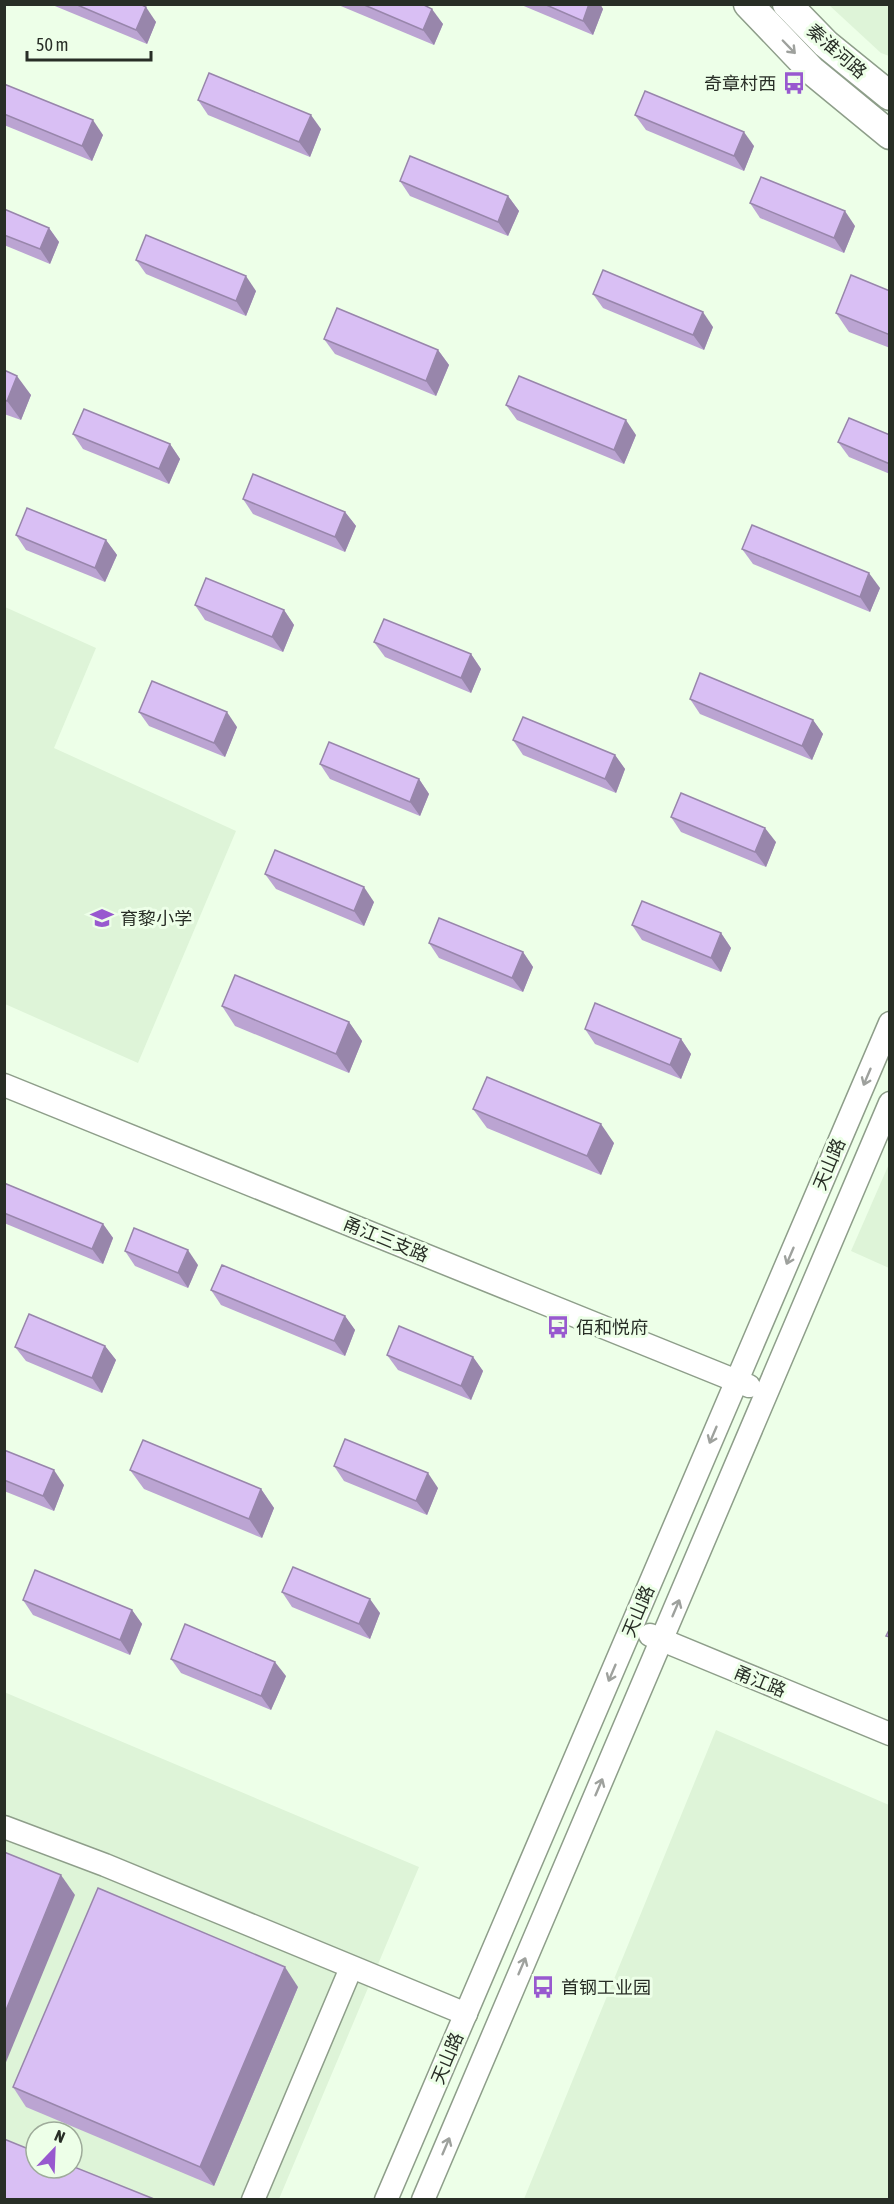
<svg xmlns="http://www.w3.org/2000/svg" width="894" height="2204" font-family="'Asap Condensed','Noto Sans SC',sans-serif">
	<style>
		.built { fill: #def4d8; fill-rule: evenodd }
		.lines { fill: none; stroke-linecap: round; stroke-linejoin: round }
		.minor-casing { stroke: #8e9e8a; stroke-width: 25 }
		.major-casing { stroke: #8e9e8a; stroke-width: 31 }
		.minor { stroke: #fff; stroke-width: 22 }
		.major { stroke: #fff; stroke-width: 28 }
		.wall { fill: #bba4d2 }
		.shaded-wall { fill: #9886ab }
		.building { fill: #d9bff4; stroke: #9886ab; stroke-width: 1.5 }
		.oneway { stroke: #9ea19d }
		.labels { text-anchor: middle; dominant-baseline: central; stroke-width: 6; stroke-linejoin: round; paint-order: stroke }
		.street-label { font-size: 18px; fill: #282e26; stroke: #edffe8 }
		.poi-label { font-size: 18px; fill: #282e26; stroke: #edffe8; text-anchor: start }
	</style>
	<rect width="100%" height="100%" fill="#edffe8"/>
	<g class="built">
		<path d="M829,5H889V56L881,53Z"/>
		<path d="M5,607L96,648L54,748L236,831L138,1063L5,1004Z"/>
		<path d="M889,1164V1268L851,1251Z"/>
		<path d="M4,1692L419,1867L279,2199H5ZM36,2132H72V2168H36Z"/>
		<path d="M716,1730L889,1805V2199H524Z"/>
	</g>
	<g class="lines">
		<g class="minor-casing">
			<g id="minor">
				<path d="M4,1085L749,1386"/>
				<path d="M650,1635L890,1734"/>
				<path d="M4,1827L105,1865L466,2014"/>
				<path d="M253,2200L351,1968"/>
				<path d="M386,2200L890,1023"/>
				<path d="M423,2200L890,1103"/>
			</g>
		</g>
		<g class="major-casing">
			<g id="major">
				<path d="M748,4L811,70L890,135"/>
				<path d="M787,4L826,44L890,96"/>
			</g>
		</g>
		<use href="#minor" class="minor"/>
		<use href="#major" class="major"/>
	</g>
	<g class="wall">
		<path d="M50,4H140L156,22L147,44Z"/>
		<path d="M336,4H422L443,24L434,45Z"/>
		<path d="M519,4H600L603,9L593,35Z"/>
		<path d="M4,84L103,135L92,161L4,125Z"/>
		<path d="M198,100L321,129L310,157L208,115Z"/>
		<path d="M635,115L754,146L744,171L646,130Z"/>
		<path d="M400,181L508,196L519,211L508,236L410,196Z"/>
		<path d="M750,203L855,226L844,253L760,218Z"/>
		<path d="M4,209L49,228L59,242L50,264L4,245Z"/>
		<path d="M136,260L256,291L246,316L146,274Z"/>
		<path d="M890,291V348L849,332L836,313Z"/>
		<path d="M593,294L713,327L704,350L603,308Z"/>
		<path d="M324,339L438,350L449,365L436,396L335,354Z"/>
		<path d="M4,370L31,395L21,420L4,414Z"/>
		<path d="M506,405L636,435L624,464L517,420Z"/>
		<path d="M73,434L170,444L180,459L169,484L83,449Z"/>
		<path d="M890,435V474L849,457L838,442Z"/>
		<path d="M243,499L345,512L356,526L345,552L253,514Z"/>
		<path d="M16,535L106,540L117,555L105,582L26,550Z"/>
		<path d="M742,549L880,588L870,612L753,564Z"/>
		<path d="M195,605L284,610L294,625L283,652L205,620Z"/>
		<path d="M374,642L471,654L481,669L471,693L385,657Z"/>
		<path d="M690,699L813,720L823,734L812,760L700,714Z"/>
		<path d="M139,712L237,727L225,757L149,726Z"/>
		<path d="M513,740L615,755L625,769L616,793L523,755Z"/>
		<path d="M320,764L419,779L429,794L420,816L330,779Z"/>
		<path d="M671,817L776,842L766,867L681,832Z"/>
		<path d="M265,874L374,902L364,926L276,889Z"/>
		<path d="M632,925L721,933L731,948L721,972L642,940Z"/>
		<path d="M429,943L523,952L533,967L523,992L439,958Z"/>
		<path d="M222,1006L349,1022L362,1041L349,1073L235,1026Z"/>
		<path d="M585,1029L681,1039L691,1054L681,1079L595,1044Z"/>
		<path d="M473,1109L614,1143L601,1175L487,1128Z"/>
		<path d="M4,1183L103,1224L113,1238L103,1264L4,1223Z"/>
		<path d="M125,1251L198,1265L188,1288L135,1266Z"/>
		<path d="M211,1290L345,1316L355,1330L345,1356L221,1305Z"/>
		<path d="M105,1346L116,1360L102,1393L26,1361L15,1347Z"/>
		<path d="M387,1355L473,1357L483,1371L471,1400L398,1370Z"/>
		<path d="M4,1450L64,1485L54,1511L4,1491Z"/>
		<path d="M334,1466L438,1488L427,1515L344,1481Z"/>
		<path d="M130,1470L261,1489L274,1508L262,1538L144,1489Z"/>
		<path d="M282,1592L380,1613L370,1639L292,1607Z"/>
		<path d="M23,1600L132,1610L142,1624L130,1655L33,1615Z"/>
		<path d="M171,1659L286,1676L271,1710L181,1673Z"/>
		<path d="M298,1987L214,2186L26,2107L13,2087Z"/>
	</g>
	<g class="shaded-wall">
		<path d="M589,4H600L603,9L593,35L583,21Z"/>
		<path d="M146,7L156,22L147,44L136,30Z"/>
		<path d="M432,9L443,24L434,45L423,30Z"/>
		<path d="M311,115L321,129L310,157L299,142Z"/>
		<path d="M93,120L103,135L92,161L82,146Z"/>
		<path d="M744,132L754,146L744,171L734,156Z"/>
		<path d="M508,196L519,211L508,236L498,222Z"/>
		<path d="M845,211L855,226L844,253L834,238Z"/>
		<path d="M49,228L59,242L50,264L40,249Z"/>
		<path d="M246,276L256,291L246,316L236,301Z"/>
		<path d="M703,312L713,327L704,350L693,335Z"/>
		<path d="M438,350L449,365L436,396L426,381Z"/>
		<path d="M17,376L31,395L21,420L7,401Z"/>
		<path d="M626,420L636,435L624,464L614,450Z"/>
		<path d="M170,444L180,459L169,484L159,469Z"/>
		<path d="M345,512L356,526L345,552L335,537Z"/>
		<path d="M106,540L117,555L105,582L95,568Z"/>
		<path d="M869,573L880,588L870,612L860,597Z"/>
		<path d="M284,610L294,625L283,652L272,637Z"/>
		<path d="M471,654L481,669L471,693L461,678Z"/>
		<path d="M227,712L237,727L225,757L214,743Z"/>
		<path d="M813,720L823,734L812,760L802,746Z"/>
		<path d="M615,755L625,769L616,793L605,779Z"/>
		<path d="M419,779L429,794L420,816L410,802Z"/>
		<path d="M765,828L776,842L766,867L755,852Z"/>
		<path d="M364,887L374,902L364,926L354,911Z"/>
		<path d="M721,933L731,948L721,972L711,958Z"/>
		<path d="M523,952L533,967L523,992L512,978Z"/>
		<path d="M349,1022L362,1041L349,1073L336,1054Z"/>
		<path d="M681,1039L691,1054L681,1079L670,1065Z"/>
		<path d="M601,1124L614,1143L601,1175L587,1156Z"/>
		<path d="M103,1224L113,1238L103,1264L92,1249Z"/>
		<path d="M188,1250L198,1265L188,1288L178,1273Z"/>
		<path d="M345,1316L355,1330L345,1356L334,1341Z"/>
		<path d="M105,1346L116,1360L102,1393L92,1378Z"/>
		<path d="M473,1357L483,1371L471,1400L461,1386Z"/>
		<path d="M54,1470L64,1485L54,1511L43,1496Z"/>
		<path d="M428,1473L438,1488L427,1515L416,1501Z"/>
		<path d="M261,1489L274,1508L262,1538L249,1519Z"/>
		<path d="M370,1599L380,1613L370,1639L359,1624Z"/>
		<path d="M132,1610L142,1624L130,1655L120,1640Z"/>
		<path d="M275,1662L286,1676L271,1710L261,1696Z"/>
		<path d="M61,1875L75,1895L4,2067V2015Z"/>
		<path d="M285,1967L298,1987L214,2186L200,2167Z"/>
	</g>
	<g class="building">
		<path d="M75,4H140L146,7L136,30Z"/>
		<path d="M362,4H422L432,9L423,30Z"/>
		<path d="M544,4H589L583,21Z"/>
		<path d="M209,73L311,115L299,142L198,100Z"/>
		<path d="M4,84L93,120L82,146L4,114Z"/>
		<path d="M645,91L744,132L734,156L635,115Z"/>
		<path d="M410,156L508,196L498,222L400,181Z"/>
		<path d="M761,177L845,211L834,238L750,203Z"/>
		<path d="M4,209L49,228L40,249L4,235Z"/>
		<path d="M146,235L246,276L236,301L136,260Z"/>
		<path d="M603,270L703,312L693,335L593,294Z"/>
		<path d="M851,275L890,291V335L836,313Z"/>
		<path d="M337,308L438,350L426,381L324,339Z"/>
		<path d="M4,370L17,376L7,401L4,400Z"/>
		<path d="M519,376L626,420L614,450L506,405Z"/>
		<path d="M84,409L170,444L159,469L73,434Z"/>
		<path d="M849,418L890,435V464L838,442Z"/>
		<path d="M253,474L345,512L335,537L243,499Z"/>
		<path d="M27,508L106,540L95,568L16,535Z"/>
		<path d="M752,525L869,573L860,597L742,549Z"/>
		<path d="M206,578L284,610L272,637L195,605Z"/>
		<path d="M384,619L471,654L461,678L374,642Z"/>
		<path d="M700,673L813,720L802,746L690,699Z"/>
		<path d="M152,681L227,712L214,743L139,712Z"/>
		<path d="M523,717L615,755L605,779L513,740Z"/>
		<path d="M329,742L419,779L410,802L320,764Z"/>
		<path d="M681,793L765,828L755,852L671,817Z"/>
		<path d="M275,850L364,887L354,911L265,874Z"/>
		<path d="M642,901L721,933L711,958L632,925Z"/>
		<path d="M439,918L523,952L512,978L429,943Z"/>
		<path d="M235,975L349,1022L336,1054L222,1006Z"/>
		<path d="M595,1003L681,1039L670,1065L585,1029Z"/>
		<path d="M487,1077L601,1124L587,1156L473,1109Z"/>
		<path d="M4,1183L103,1224L92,1249L4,1213Z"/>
		<path d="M134,1228L188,1250L178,1273L125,1251Z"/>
		<path d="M222,1265L345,1316L334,1341L211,1290Z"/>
		<path d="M29,1314L105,1346L92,1378L15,1347Z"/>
		<path d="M399,1326L473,1357L461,1386L387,1355Z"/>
		<path d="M345,1439L428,1473L416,1501L334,1466Z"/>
		<path d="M143,1440L261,1489L249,1519L130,1470Z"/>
		<path d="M4,1450L54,1470L43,1496L4,1480Z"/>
		<path d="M293,1567L370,1599L359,1624L282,1592Z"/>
		<path d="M35,1570L132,1610L120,1640L23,1600Z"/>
		<path d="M185,1624L275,1662L261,1696L171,1659Z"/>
		<path d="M890,1628V1637L886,1636Z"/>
		<path d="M4,1852L61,1875L4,2015Z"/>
		<path d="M98,1888L285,1967L200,2167L13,2087Z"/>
		<path d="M4,2139L36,2152V2168H72V2166L154,2199H4Z"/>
	</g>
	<defs><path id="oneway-shaft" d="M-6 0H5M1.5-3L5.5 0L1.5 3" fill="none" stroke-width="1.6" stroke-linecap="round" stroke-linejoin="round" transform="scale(1.5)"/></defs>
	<g class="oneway">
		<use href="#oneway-shaft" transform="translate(789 47) rotate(46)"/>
		<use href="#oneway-shaft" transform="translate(867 1077) rotate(113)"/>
		<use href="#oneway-shaft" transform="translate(790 1256) rotate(113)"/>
		<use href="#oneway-shaft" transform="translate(713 1435) rotate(113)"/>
		<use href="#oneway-shaft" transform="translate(676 1608) rotate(-67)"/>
		<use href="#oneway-shaft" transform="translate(612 1673) rotate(113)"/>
		<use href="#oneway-shaft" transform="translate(599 1787) rotate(-67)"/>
		<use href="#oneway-shaft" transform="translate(522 1966) rotate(-67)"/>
		<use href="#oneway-shaft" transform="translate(446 2146) rotate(-67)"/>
	</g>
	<defs>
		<g id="bus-bare" transform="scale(1.8)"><path d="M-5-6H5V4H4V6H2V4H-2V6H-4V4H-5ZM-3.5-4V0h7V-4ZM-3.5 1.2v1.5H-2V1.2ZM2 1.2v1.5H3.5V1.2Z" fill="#9859cf" stroke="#edffe8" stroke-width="2.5" paint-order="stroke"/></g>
		<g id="school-bare" transform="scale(1.8)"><path d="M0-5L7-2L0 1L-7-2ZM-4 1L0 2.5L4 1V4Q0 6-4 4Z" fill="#9859cf" stroke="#edffe8" stroke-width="2.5" paint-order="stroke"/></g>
	</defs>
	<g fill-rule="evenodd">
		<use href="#bus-bare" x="794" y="83"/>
		<use href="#school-bare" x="102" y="918"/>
		<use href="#bus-bare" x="558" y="1327"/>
		<use href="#bus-bare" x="543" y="1987"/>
	</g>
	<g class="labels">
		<g class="street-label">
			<text transform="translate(837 51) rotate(41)">秦淮河路</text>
			<text transform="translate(829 1164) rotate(-67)">天山路</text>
			<text transform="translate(386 1239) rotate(22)">甬江三支路</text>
			<text transform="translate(638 1611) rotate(-67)">天山路</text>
			<text transform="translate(760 1681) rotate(22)">甬江路</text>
			<text transform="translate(447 2058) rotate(-67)">天山路</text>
		</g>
		<g class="poi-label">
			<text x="776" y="83" text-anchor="end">奇章村西</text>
			<text x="120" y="918">育黎小学</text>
			<text x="576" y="1327">佰和悦府</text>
			<text x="561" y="1987">首钢工业园</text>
		</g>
	</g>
	<rect width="894" height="2204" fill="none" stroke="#282e26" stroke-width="12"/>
	<g transform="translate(54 2150) rotate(23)"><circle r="28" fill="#edffe8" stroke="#9eab9a" stroke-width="1.5"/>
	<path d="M0-4.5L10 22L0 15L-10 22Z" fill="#9859cf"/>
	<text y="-9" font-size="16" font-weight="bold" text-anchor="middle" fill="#282e26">N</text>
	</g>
	<path d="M27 51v9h124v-9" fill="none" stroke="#282e26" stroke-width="3"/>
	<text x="36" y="51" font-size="18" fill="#282e26" stroke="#edffe8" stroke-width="4.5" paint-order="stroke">50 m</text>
</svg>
